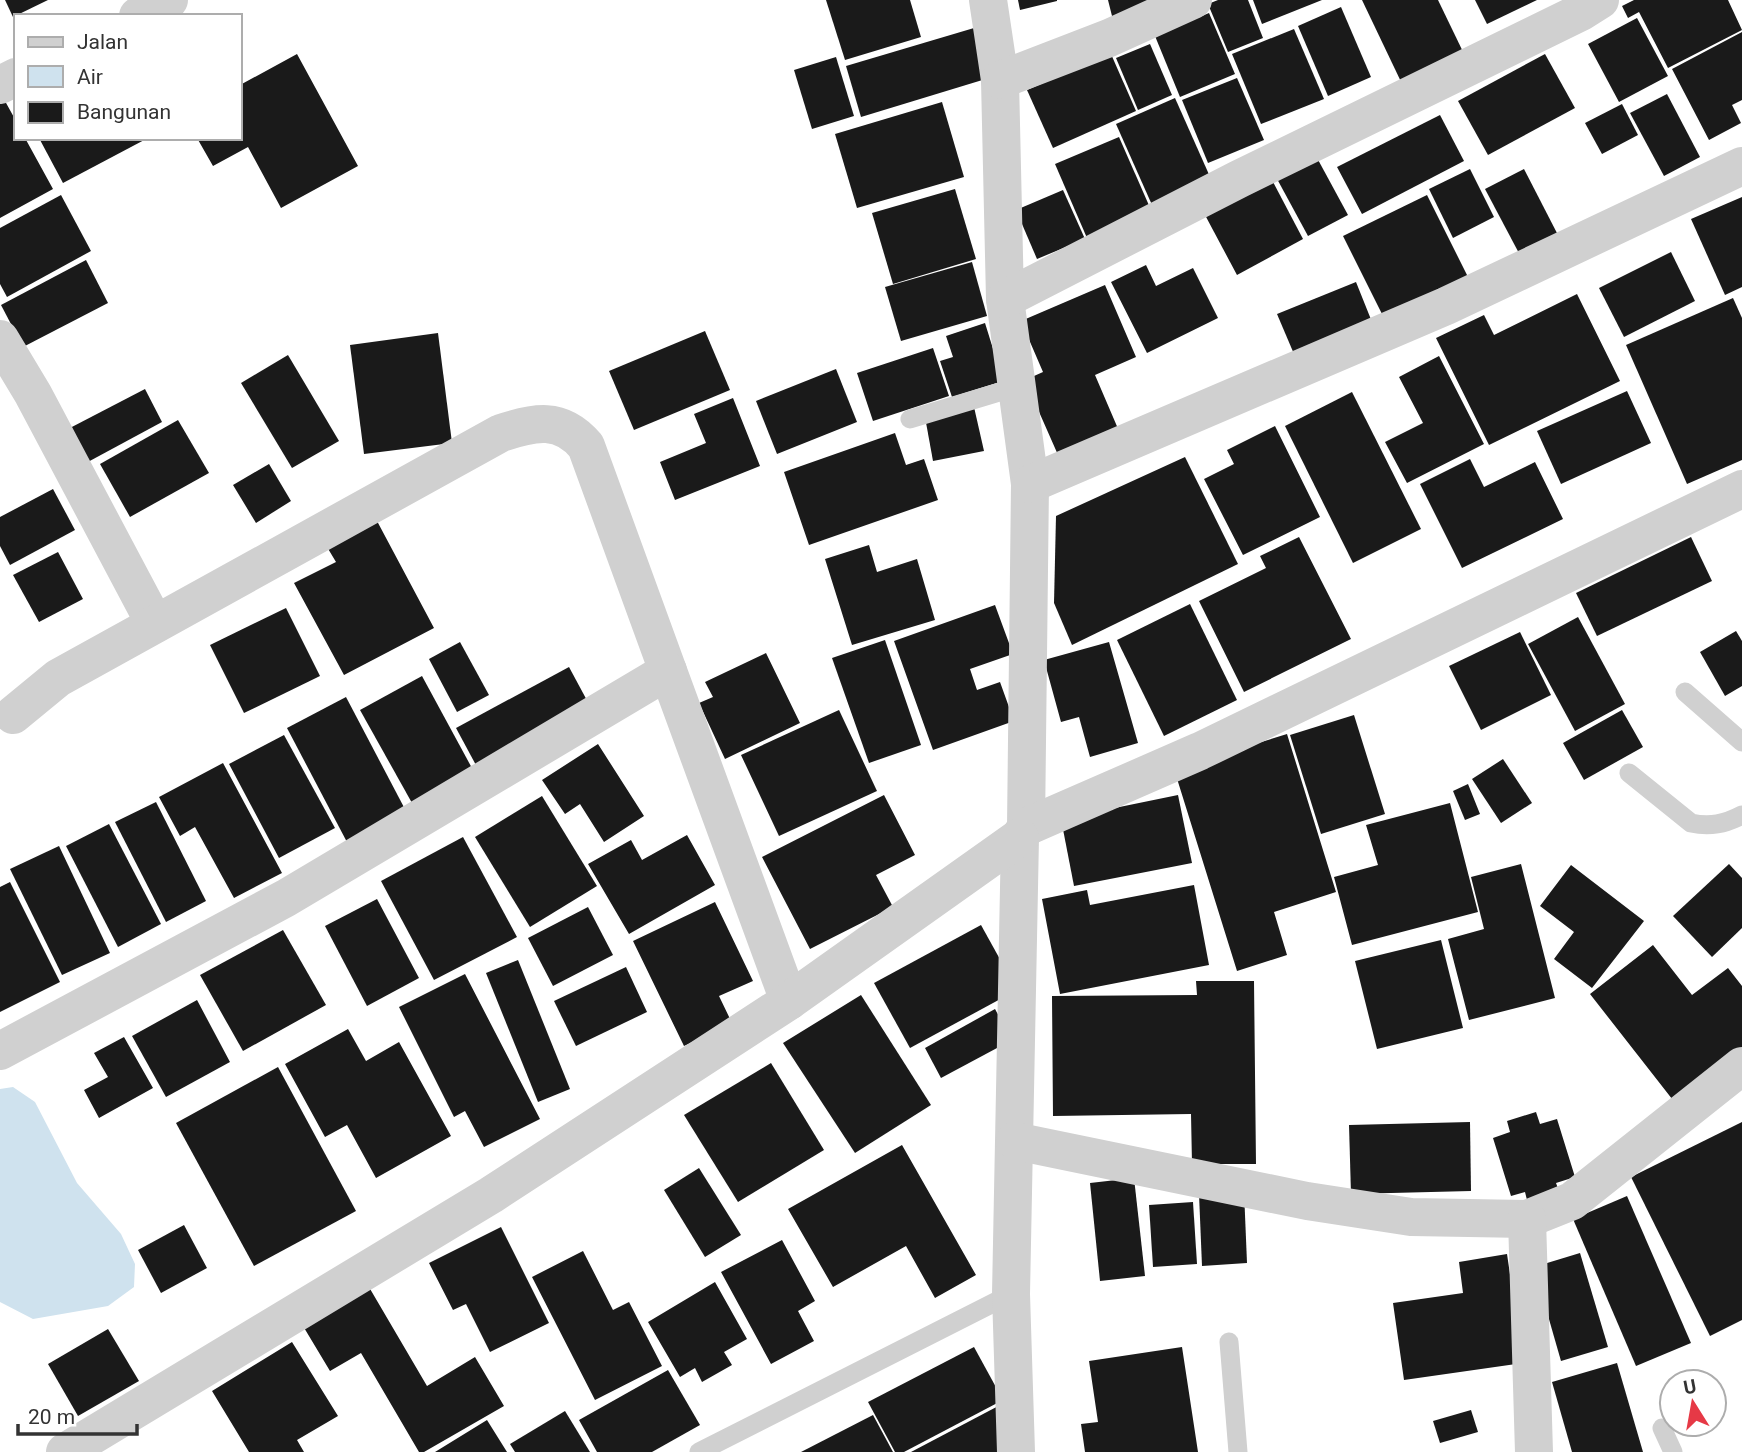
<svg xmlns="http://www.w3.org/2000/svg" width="1742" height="1452" font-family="Roboto,sans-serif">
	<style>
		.water { fill: #cfe2ee }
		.building { fill: #1a1a1a }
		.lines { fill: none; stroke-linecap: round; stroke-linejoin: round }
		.lane { stroke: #d0d0d0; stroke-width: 19 }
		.street { stroke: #d0d0d0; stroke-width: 38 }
	</style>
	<rect width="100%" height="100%" fill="#fff"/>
	<path class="water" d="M13,1087L35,1102L77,1183L121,1234L135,1264L134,1287L108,1306L33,1319L0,1302V1089Z"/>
	<g class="building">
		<path d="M5,0H48L13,17Z"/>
		<path d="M826,0H910L921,37L845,60Z"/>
		<path d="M1018,0H1057V1L1020,10Z"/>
		<path d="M1108,0H1162L1114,24Z"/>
		<path d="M1218,0H1248L1263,38L1228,52L1208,4Z"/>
		<path d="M1253,0H1322L1262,24Z"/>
		<path d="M1362,0H1438L1466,58L1404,88Z"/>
		<path d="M1475,0H1537L1487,24Z"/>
		<path d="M1634,0H1728L1742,30L1668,68L1639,12L1628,18L1622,6Z"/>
		<path d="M1341,7L1371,77L1328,96L1298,26Z"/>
		<path d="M1209,13L1235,74L1180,97L1155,36Z"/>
		<path d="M1637,18L1668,76L1619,102L1588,44Z"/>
		<path d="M974,28L989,78L861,117L846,66Z"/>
		<path d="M1294,29L1324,99L1261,124L1232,54Z"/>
		<path d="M1742,32V100L1732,105L1741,123L1709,140L1672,69Z"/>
		<path d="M1150,44L1172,95L1138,110L1116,58Z"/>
		<path d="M297,54L358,166L281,208L248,147L213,166L197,138H240V85Z"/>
		<path d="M1111,54L1136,111L1053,148L1027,90Z"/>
		<path d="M1545,54L1575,108L1488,155L1458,101Z"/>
		<path d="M836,57L854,116L812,129L794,70Z"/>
		<path d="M1237,78L1264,140L1208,163L1182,100Z"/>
		<path d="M0,92L16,121V138H25L53,189L0,218Z"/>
		<path d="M1667,94L1700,157L1664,176L1630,113Z"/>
		<path d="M1175,98L1211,179L1152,205L1116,124Z"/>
		<path d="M942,102L964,177L857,208L835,134Z"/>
		<path d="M1622,104L1638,135L1602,154L1585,123Z"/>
		<path d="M1440,115L1464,161L1362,214L1337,167Z"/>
		<path d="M1119,137L1151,210L1087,238L1055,164Z"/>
		<path d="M39,138H148L63,183Z"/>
		<path d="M1316,156L1348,215L1308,236L1276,177Z"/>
		<path d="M1470,169L1494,217L1453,238L1429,189Z"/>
		<path d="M1524,169L1559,237L1521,257L1485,189Z"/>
		<path d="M1272,180L1303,239L1237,275L1205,215Z"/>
		<path d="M955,189L976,259L893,284L872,213Z"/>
		<path d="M1063,190L1085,239L1037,259L1016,210Z"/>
		<path d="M61,195L91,251L7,297L0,284V228Z"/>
		<path d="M1427,195L1470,281L1386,322L1343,236Z"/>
		<path d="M1742,197V287L1725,295L1691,219Z"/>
		<path d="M1671,252L1695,301L1624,337L1599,288Z"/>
		<path d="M86,260L108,303L23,347L1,305Z"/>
		<path d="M972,262L987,316L901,341L885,287Z"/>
		<path d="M1146,265L1156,286L1193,268L1218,318L1147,353L1111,282Z"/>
		<path d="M1356,282L1372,322L1294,354L1277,314Z"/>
		<path d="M1105,285L1136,357L1095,375L1122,438L1062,464L1025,380L1043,372L1021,321Z"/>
		<path d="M1577,294L1620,381L1489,445L1436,338L1484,315L1494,335Z"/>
		<path d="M1733,298L1742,318V460L1687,484L1626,345Z"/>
		<path d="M985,323L1003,381L952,397L940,361L953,357L946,336Z"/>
		<path d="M705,331L730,390L634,430L609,371Z"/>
		<path d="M438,333L452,443L364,454L350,345Z"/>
		<path d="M933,348L949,396L873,421L857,373Z"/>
		<path d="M288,355L339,441L292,468L241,383Z"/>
		<path d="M1439,356L1484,444L1407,483L1385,442L1423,423L1399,377Z"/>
		<path d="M836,369L857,422L777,454L756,401Z"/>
		<path d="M145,389L162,422L86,463L68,429Z"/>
		<path d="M1627,391L1651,443L1561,484L1537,431Z"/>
		<path d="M1352,392L1421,529L1353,563L1285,426Z"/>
		<path d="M733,398L760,466L675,500L660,462L706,443L694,414Z"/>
		<path d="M974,407L984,451L933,461L925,417Z"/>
		<path d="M178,420L209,473L130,517L100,464Z"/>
		<path d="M1275,426L1320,517L1243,555L1204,479L1234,464L1227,450Z"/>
		<path d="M895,433L906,465L924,459L938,500L809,545L784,472Z"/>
		<path d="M1185,457L1238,564L1072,645L1054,603L1056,516Z"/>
		<path d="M1470,459L1484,487L1535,462L1563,519L1462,568L1420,484Z"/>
		<path d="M269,464L291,501L256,523L233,485Z"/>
		<path d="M53,489L75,530L10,565L0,546V517Z"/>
		<path d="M377,521L434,628L344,675L294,583L336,562L327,547Z"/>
		<path d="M1299,537L1351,639L1244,692L1199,601L1266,568L1260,556Z"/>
		<path d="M1691,537L1712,581L1597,636L1576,593Z"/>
		<path d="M869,545L877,572L917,559L935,620L852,645L825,559Z"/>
		<path d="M58,552L83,599L39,622L13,575Z"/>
		<path d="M1190,604L1237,700L1164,736L1117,640Z"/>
		<path d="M995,605L1013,654L970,669L977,690L1000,682L1014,721L933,750L894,641Z"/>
		<path d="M286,608L320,676L244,713L210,645Z"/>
		<path d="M1578,617L1625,704L1575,731L1528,644Z"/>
		<path d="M1736,631L1742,641V686L1725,696L1700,652Z"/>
		<path d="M1520,632L1551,695L1481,730L1449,666Z"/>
		<path d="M885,640L921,745L869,763L832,658Z"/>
		<path d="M460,642L489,695L457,712L429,659Z"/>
		<path d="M1109,642L1138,743L1090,757L1079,717L1061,722L1044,660Z"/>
		<path d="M766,653L800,723L725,759L699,703L713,697L705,682Z"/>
		<path d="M569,667L590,706L477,767L456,728Z"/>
		<path d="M422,676L473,770L412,803L360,710Z"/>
		<path d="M346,697L407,813L348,844L287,728Z"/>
		<path d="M839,710L877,791L779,836L741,755Z"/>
		<path d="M1622,710L1643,747L1584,780L1563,743Z"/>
		<path d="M1354,715L1385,814L1321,834L1290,735Z"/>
		<path d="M1287,734L1336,892L1274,912L1287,955L1237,971L1174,769Z"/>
		<path d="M284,735L335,828L279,858L229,764Z"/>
		<path d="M598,744L644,816L604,842L580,804L565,814L542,780Z"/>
		<path d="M1503,759L1532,803L1501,823L1472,779Z"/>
		<path d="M223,763L282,873L234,898L195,827L180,836L159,797Z"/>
		<path d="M1468,784L1480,814L1465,820L1453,791Z"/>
		<path d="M884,795L915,855L876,875L893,907L810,949L762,857Z"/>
		<path d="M1178,795L1192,863L1074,886L1061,819Z"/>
		<path d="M542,796L597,886L530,927L475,837Z"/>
		<path d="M156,802L206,901L166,922L115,822Z"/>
		<path d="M1450,803L1478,912L1352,945L1334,877L1378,865L1366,825Z"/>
		<path d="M109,824L161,924L118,947L66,846Z"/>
		<path d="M687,835L715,885L629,934L588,864L631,840L642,860Z"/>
		<path d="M463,837L517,937L434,980L381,881Z"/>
		<path d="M59,846L110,953L62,975L10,869Z"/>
		<path d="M1521,864L1555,998L1469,1020L1448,939L1484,929L1471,877Z"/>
		<path d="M1729,864L1742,878V928L1712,957L1673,916Z"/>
		<path d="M1571,865L1644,921L1592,988L1554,959L1574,932L1540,906Z"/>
		<path d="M10,882L60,982L0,1012V887Z"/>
		<path d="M1194,885L1209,965L1060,994L1042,899L1087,890L1090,905Z"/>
		<path d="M377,899L419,978L367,1006L325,926Z"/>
		<path d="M715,902L753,981L719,996L732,1023L684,1046L633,941Z"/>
		<path d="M588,907L613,955L553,986L528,938Z"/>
		<path d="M981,925L1017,990L910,1048L874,983Z"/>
		<path d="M283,930L326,1005L243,1051L200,975Z"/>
		<path d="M1441,940L1463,1028L1377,1049L1355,961Z"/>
		<path d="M1653,945L1692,995L1728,968L1742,986V1053L1676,1104L1590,994Z"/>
		<path d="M518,960L570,1089L538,1102L486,973Z"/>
		<path d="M626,967L647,1012L576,1046L554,1001Z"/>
		<path d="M465,974L540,1119L484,1147L465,1111L454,1117L399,1007Z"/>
		<path d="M1196,981H1254L1256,1164H1192L1191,1114L1053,1116L1052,996L1197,995Z"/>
		<path d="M861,995L931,1105L855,1153L783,1043Z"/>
		<path d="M197,1000L230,1062L166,1097L132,1036Z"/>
		<path d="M995,1009L1012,1040L941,1078L925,1048Z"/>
		<path d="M348,1029L366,1061L399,1042L451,1136L376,1178L347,1125L325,1137L285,1064Z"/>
		<path d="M124,1037L153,1088L99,1118L84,1090L108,1077L94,1053Z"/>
		<path d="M771,1063L824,1150L738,1202L684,1115Z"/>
		<path d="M278,1067L356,1211L254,1266L176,1123Z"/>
		<path d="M1536,1112L1540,1124L1557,1119L1575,1177L1556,1183L1560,1194L1528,1204L1525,1192L1511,1196L1493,1138L1510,1132L1507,1121Z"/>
		<path d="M1470,1122L1471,1191L1351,1194L1349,1125Z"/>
		<path d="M1742,1122V1320L1710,1336L1631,1177Z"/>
		<path d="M902,1145L976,1275L935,1298L906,1246L833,1287L788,1209Z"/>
		<path d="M699,1168L741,1235L705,1257L664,1190Z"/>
		<path d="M1134,1178L1145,1276L1100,1281L1090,1183Z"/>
		<path d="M1244,1191L1247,1263L1202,1266L1199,1194Z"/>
		<path d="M1627,1196L1691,1343L1636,1366L1573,1219Z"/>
		<path d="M1193,1202L1197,1264L1153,1267L1149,1205Z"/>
		<path d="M184,1225L207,1268L161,1293L138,1250Z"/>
		<path d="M501,1227L549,1323L490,1352L466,1304L453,1310L429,1263Z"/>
		<path d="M782,1240L815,1301L798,1311L814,1341L771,1364L721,1272Z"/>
		<path d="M583,1251L613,1310L629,1302L662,1366L595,1400L532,1277Z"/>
		<path d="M1580,1253L1608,1347L1561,1361L1534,1267Z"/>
		<path d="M1507,1254L1523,1363L1404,1380L1393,1303L1463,1293L1459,1262Z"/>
		<path d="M366,1282L427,1386L475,1357L504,1406L424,1452H419L361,1353L330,1371L300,1321Z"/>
		<path d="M715,1282L747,1339L724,1352L732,1365L702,1382L695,1368L680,1377L648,1322Z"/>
		<path d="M108,1329L139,1381L78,1416L48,1364Z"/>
		<path d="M292,1342L338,1416L297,1440L304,1452H249L212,1391Z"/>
		<path d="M974,1347L1003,1400L904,1452H895L868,1402Z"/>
		<path d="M1182,1347L1198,1452H1085L1081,1424L1098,1422L1089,1361Z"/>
		<path d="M1617,1363L1643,1452H1572L1552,1382Z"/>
		<path d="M668,1370L700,1425L652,1452H597L579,1420Z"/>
		<path d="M1004,1403V1452H911Z"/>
		<path d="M1471,1410L1478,1432L1440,1443L1433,1421Z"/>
		<path d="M565,1411L590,1452H515L510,1444Z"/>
		<path d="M873,1415L893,1452H801Z"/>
		<path d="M487,1420L507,1452H435Z"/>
	</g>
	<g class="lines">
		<g class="lane">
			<path d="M910,419L1016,387"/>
			<path d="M1685,692L1742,742"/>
			<path d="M1629,773L1691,823C1710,827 1725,824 1742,815"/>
			<path d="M1229,1342L1238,1452"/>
			<path d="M1662,1428L1673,1452"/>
			<path d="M699,1452L1011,1294"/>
		</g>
		<g class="street">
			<path d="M988,0L1000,80L1005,299L1030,484L1026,827L1020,837L1011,1294L1016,1452"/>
			<path d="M138,16L169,0"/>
			<path d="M1000,80L1109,38L1193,0"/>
			<path d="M0,85L16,77"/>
			<path d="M1005,299L1239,179L1581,12L1600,0"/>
			<path d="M0,339L33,394L155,624"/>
			<path d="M1030,484L1446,306L1742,166"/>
			<path d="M13,715L58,678L501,433C534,422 561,416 586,446L668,671"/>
			<path d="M1026,827L1200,751L1742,489"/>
			<path d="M0,1051L286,898L668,671L789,1001"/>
			<path d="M1015,1141L1307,1201L1411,1217L1527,1219L1572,1201L1742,1066"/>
			<path d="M1527,1219L1534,1452"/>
			<path d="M65,1452L491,1195L789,1001L1020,837"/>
		</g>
	</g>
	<rect x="14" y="14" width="228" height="126" fill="#ffffff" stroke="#adadad" stroke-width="2"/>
	<rect x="28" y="37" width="35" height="10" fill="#d0d0d0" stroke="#adadad" stroke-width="2"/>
	<text x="77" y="49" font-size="21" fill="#333333">Jalan</text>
	<rect x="28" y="66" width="35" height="21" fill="#cfe2ee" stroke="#adadad" stroke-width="2"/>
	<text x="77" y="84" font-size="21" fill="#333333">Air</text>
	<rect x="28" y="102" width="35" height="21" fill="#1a1a1a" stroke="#adadad" stroke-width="2"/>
	<text x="77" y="119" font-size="21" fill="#333333">Bangunan</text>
	<g transform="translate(1693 1403) rotate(349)"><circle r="33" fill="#ffffff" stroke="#adadad" stroke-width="2"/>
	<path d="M0-5L12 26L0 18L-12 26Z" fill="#e63946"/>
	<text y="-10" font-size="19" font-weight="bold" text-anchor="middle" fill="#333333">U</text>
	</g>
	<path d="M18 1424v10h119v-10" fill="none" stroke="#333333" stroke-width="3.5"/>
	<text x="28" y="1424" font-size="21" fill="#333333" stroke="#ffffff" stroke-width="5" paint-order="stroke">20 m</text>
</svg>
